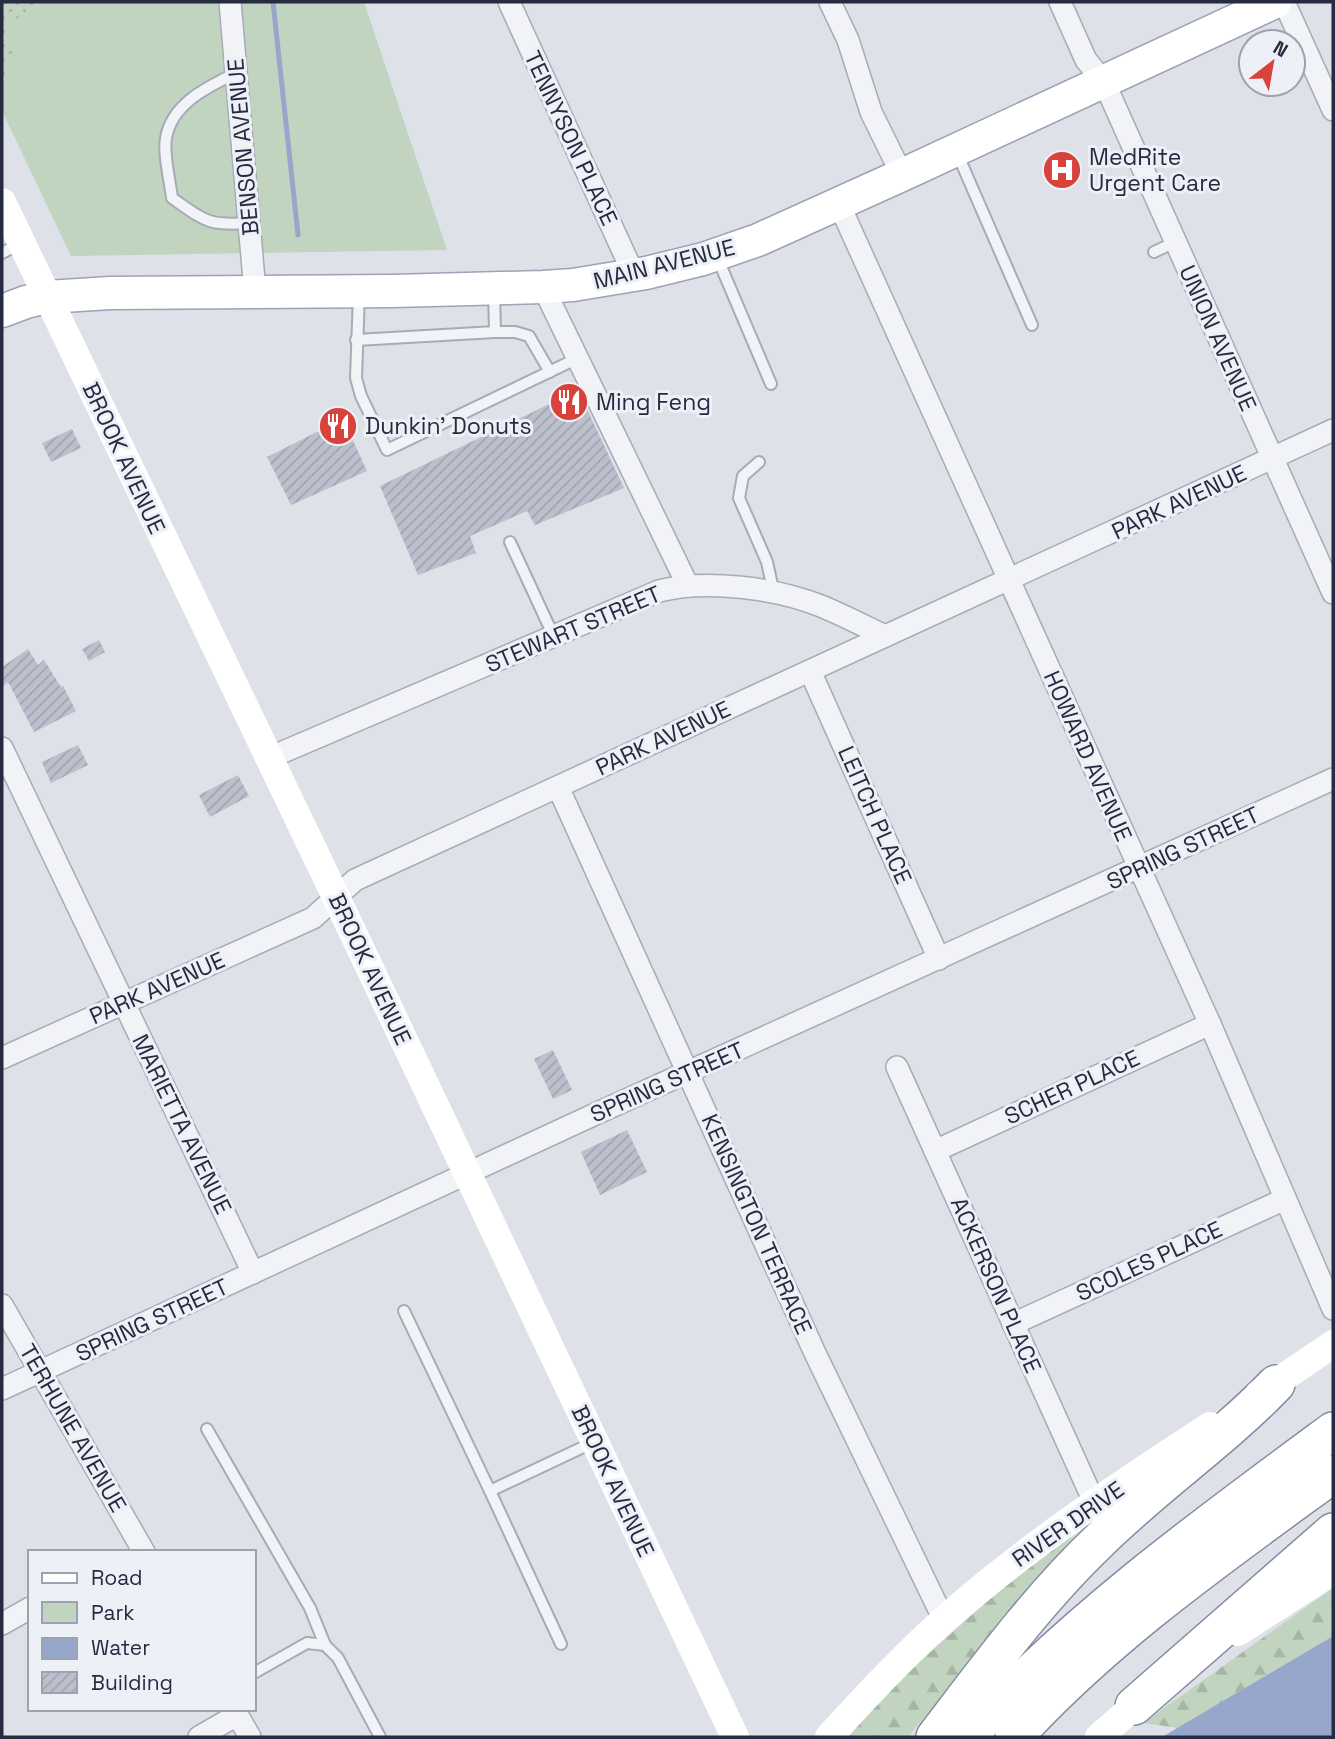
<svg xmlns="http://www.w3.org/2000/svg" width="1335" height="1739" font-family="'Space Grotesk',sans-serif">
	<style>
		.grass { fill: url(#grass-dots) }
		.forest { fill: url(#forest-firs) }
		.green { fill: #c1d4bf }
		.water { fill: #97a7cc }
		.lines { fill: none; stroke-linecap: round; stroke-linejoin: round }
		.stream { stroke: #97a7cc; stroke-width: 5 }
		.building { fill: url(#building-hatch) }
		.service-casing { stroke: #a8aab7; stroke-width: 14 }
		.minor-casing { stroke: #a8aab7; stroke-width: 24 }
		.primary-casing { stroke: #9da2b6; stroke-width: 35 }
		.motorway-casing { stroke: #858ba1; stroke-width: 40 }
		.service { stroke: #f2f3f7; stroke-width: 10 }
		.minor { stroke: #f2f3f7; stroke-width: 21 }
		.secondary { stroke: #fff; stroke-width: 28 }
		.primary { stroke: #fff; stroke-width: 32 }
		.motorway { stroke: #fff; stroke-width: 37 }
		.labels { text-anchor: middle; dominant-baseline: central; stroke-width: 6; stroke-linejoin: round; paint-order: stroke }
		.street-label { font-size: 23px; fill: #272b41; stroke: #eef0f7 }
		.poi-label { font-size: 23px; fill: #272b41; stroke: #eef0f7; text-anchor: start }
	</style>
	<defs>
		<pattern id="grass-dots" width="8" height="8" patternUnits="userSpaceOnUse" patternTransform="scale(1.75)"><rect width="8" height="8" fill="#c1d4bf"/><path d="M2 2h.1M6 6h.1" fill="none" stroke="#a6b6a5" stroke-width="1.8" stroke-linecap="round"/></pattern>
		<pattern id="forest-firs" width="22" height="20" patternUnits="userSpaceOnUse" patternTransform="scale(1.75)"><rect width="22" height="20" fill="#c1d4bf"/><path d="M5 1l3.5 6h-7zM16 11l3.5 6h-7z" fill="#a6b6a5"/></pattern>
		<pattern id="building-hatch" width="6" height="6" patternUnits="userSpaceOnUse" patternTransform="scale(1.75)"><rect width="6" height="6" fill="#bcbfcc"/><path d="M-1 1l2-2M0 6l6-6M5 7l2-2" fill="none" stroke="#a2a4b0"/></pattern>
	</defs>
	<rect width="100%" height="100%" fill="#dfe1e9"/>
	<path class="grass" d="M2,2H37L2,85Z"/>
	<g class="forest">
		<path d="M1080,1528L908,1737H846L876,1701L1042,1552Z"/>
		<path d="M1333,1588V1636L1178,1728L1143,1723Z"/>
	</g>
	<path class="green" d="M37,2H364L447,250L71,256L2,111V85L14,55L3,23L32,13Z"/>
	<path class="water" d="M1333,1636V1737H1162Z"/>
	<g class="lines">
		<path class="stream" d="M273,2L298,235"/>
	</g>
	<g class="building">
		<path d="M578,390L624,488L535,525L527,511L470,536L476,553L418,575L380,486Z"/>
		<path d="M343,419L367,471L291,505L267,457Z"/>
		<path d="M72,429L81,448L51,462L42,443Z"/>
		<path d="M99,640L105,652L89,661L82,649Z"/>
		<path d="M28,649L38,665L44,660L61,687L63,686L76,711L34,732L8,682L2,687V667Z"/>
		<path d="M78,745L88,765L51,783L42,762Z"/>
		<path d="M238,775L249,796L210,817L199,795Z"/>
		<path d="M553,1050L572,1090L553,1099L534,1059Z"/>
		<path d="M627,1130L647,1172L600,1195L581,1152Z"/>
	</g>
	<g class="lines">
		<g class="service-casing">
			<g id="service">
				<path d="M236,73C208,87 172,103 166,138C163,153 170,181 172,198C205,221 208,226 249,223"/>
				<path d="M957,153L1032,325"/>
				<path d="M1154,252L1175,242"/>
				<path d="M2,253L21,243"/>
				<path d="M717,257L771,384"/>
				<path d="M359,294L356,378L361,396L387,450L578,358"/>
				<path d="M495,332H515L529,336L550,372"/>
				<path d="M356,340L495,332L494,291"/>
				<path d="M759,462L743,476L739,498L767,562L774,594"/>
				<path d="M510,542L554,637"/>
				<path d="M404,1311L490,1491L594,1442"/>
				<path d="M207,1429L310,1608L325,1645"/>
				<path d="M490,1491L561,1644"/>
				<path d="M254,1673L307,1643L325,1645L338,1658L380,1737"/>
			</g>
		</g>
		<g class="minor-casing">
			<g id="minor">
				<path d="M230,2L255,292"/>
				<path d="M509,2L634,275"/>
				<path d="M830,2L848,40L871,112L902,175"/>
				<path d="M1060,2L1086,60L1104,82L1333,593"/>
				<path d="M1284,2L1333,110"/>
				<path d="M839,204L1210,1024L1333,1309"/>
				<path d="M543,287L688,586"/>
				<path d="M810,671L939,959"/>
				<path d="M2,748L253,1273"/>
				<path d="M269,758L659,591C706,579 776,588 821,606C843,615 864,626 885,636"/>
				<path d="M558,787L814,1351L944,1620"/>
				<path d="M2,1058L313,918L355,880L1333,430"/>
				<path d="M897,1067L1095,1504"/>
				<path d="M935,1151L1210,1024"/>
				<path d="M2,1305L144,1552"/>
				<path d="M1013,1324L1285,1199"/>
				<path d="M2,1389L591,1116L1333,779"/>
				<path d="M2,1624L30,1608"/>
				<path d="M234,1709L250,1737"/>
				<path d="M199,1737L237,1715"/>
			</g>
		</g>
		<g class="primary-casing">
			<path id="primary" d="M2,311L26,302L47,297L110,293L393,291L543,287L573,285L646,273L703,259L758,240L902,175L1275,2"/>
		</g>
		<g class="motorway-casing">
			<g id="motorway">
				<path d="M1134,1706L1333,1532"/>
				<path d="M935,1737C987,1669 1038,1599 1100,1540C1156,1485 1221,1441 1276,1384"/>
				<path d="M967,1737C1076,1619 1204,1526 1333,1431"/>
				<path d="M1014,1737C1107,1635 1222,1555 1333,1474"/>
			</g>
		</g>
		<use href="#service" class="service"/>
		<use href="#minor" class="minor"/>
		<g class="secondary">
			<path d="M2,202L336,897L735,1737"/>
			<path d="M1259,1394L1333,1344"/>
			<path d="M1238,1632L1333,1571"/>
			<path d="M829,1737C866,1696 903,1656 944,1620C1026,1547 1119,1485 1210,1426"/>
			<path d="M1099,1737L1147,1695"/>
		</g>
		<use href="#primary" class="primary"/>
		<use href="#motorway" class="motorway"/>
	</g>
	<defs>
		<g id="hospital-disc" transform="scale(2.0125)"><circle r="9.5" fill="#d7423b" stroke="#eef0f7"/><path d="M-5-5h3v3.5h4V-5h3V5h-3V1.5h-4V5h-3Z" fill="#fff"/></g>
		<g id="restaurant-disc" transform="scale(2.0125)"><circle r="9.5" fill="#d7423b" stroke="#eef0f7"/><path d="M-5-6h1v4h1v-4h1v4h1v-4h1v5L-1.5 .5V6h-2V.5L-5-1ZM5-6V6H3V1.5H1.5Q1.5-4 5-6Z" fill="#fff"/></g>
	</defs>
	<g fill-rule="evenodd">
		<use href="#hospital-disc" x="1062" y="170"/>
		<use href="#restaurant-disc" x="569" y="402"/>
		<use href="#restaurant-disc" x="338" y="426"/>
	</g>
	<g class="labels">
		<g class="street-label">
			<text transform="translate(571 138) rotate(65)">TENNYSON PLACE</text>
			<text transform="translate(243 147) rotate(-95)">BENSON AVENUE</text>
			<text transform="translate(664 264) rotate(-14)">MAIN AVENUE</text>
			<text transform="translate(1218 338) rotate(66)">UNION AVENUE</text>
			<text transform="translate(124 458) rotate(65)">BROOK AVENUE</text>
			<text transform="translate(1179 502) rotate(-25)">PARK AVENUE</text>
			<text transform="translate(573 629) rotate(-23)">STEWART STREET</text>
			<text transform="translate(663 738) rotate(-25)">PARK AVENUE</text>
			<text transform="translate(1088 756) rotate(66)">HOWARD AVENUE</text>
			<text transform="translate(875 815) rotate(66)">LEITCH PLACE</text>
			<text transform="translate(1183 848) rotate(-25)">SPRING STREET</text>
			<text transform="translate(370 969) rotate(65)">BROOK AVENUE</text>
			<text transform="translate(157 988) rotate(-24)">PARK AVENUE</text>
			<text transform="translate(667 1082) rotate(-24)">SPRING STREET</text>
			<text transform="translate(1072 1087) rotate(-25)">SCHER PLACE</text>
			<text transform="translate(182 1124) rotate(64)">MARIETTA AVENUE</text>
			<text transform="translate(757 1224) rotate(66)">KENSINGTON TERRACE</text>
			<text transform="translate(1149 1261) rotate(-25)">SCOLES PLACE</text>
			<text transform="translate(996 1285) rotate(66)">ACKERSON PLACE</text>
			<text transform="translate(152 1320) rotate(-25)">SPRING STREET</text>
			<text transform="translate(73 1428) rotate(60)">TERHUNE AVENUE</text>
			<text transform="translate(613 1481) rotate(65)">BROOK AVENUE</text>
			<text transform="translate(1068 1524) rotate(-35)">RIVER DRIVE</text>
		</g>
		<g class="poi-label">
			<text x="1089" y="157">MedRite<tspan x="1089" dy="26">Urgent Care</tspan></text>
			<text x="596" y="402">Ming Feng</text>
			<text x="365" y="426">Dunkin' Donuts</text>
		</g>
	</g>
	<rect width="1335" height="1739" fill="none" stroke="#272b41" stroke-width="7"/>
	<rect x="28" y="1550" width="228" height="161" fill="#eef0f7" stroke="#9ea1ae" stroke-width="2"/>
	<rect x="42" y="1573" width="35" height="10" fill="#ffffff" stroke="#9ea1ae" stroke-width="2"/>
	<text x="91" y="1585" font-size="21" fill="#272b41">Road</text>
	<rect x="42" y="1602" width="35" height="21" fill="#c1d4bf" stroke="#9ea1ae" stroke-width="2"/>
	<text x="91" y="1620" font-size="21" fill="#272b41">Park</text>
	<rect x="42" y="1638" width="35" height="21" fill="#97a7cc" stroke="#9ea1ae" stroke-width="2"/>
	<text x="91" y="1655" font-size="21" fill="#272b41">Water</text>
	<rect x="42" y="1672" width="35" height="21" fill="url(#building-hatch)" stroke="#9ea1ae" stroke-width="2"/>
	<text x="91" y="1690" font-size="21" fill="#272b41">Building</text>
	<g transform="translate(1272 63) rotate(31)"><circle r="33" fill="#eef0f7" stroke="#9ea1ae" stroke-width="2"/>
	<path d="M0-5L12 26L0 18L-12 26Z" fill="#d7423b"/>
	<text y="-10" font-size="19" font-weight="bold" text-anchor="middle" fill="#272b41">N</text>
	</g>
</svg>
